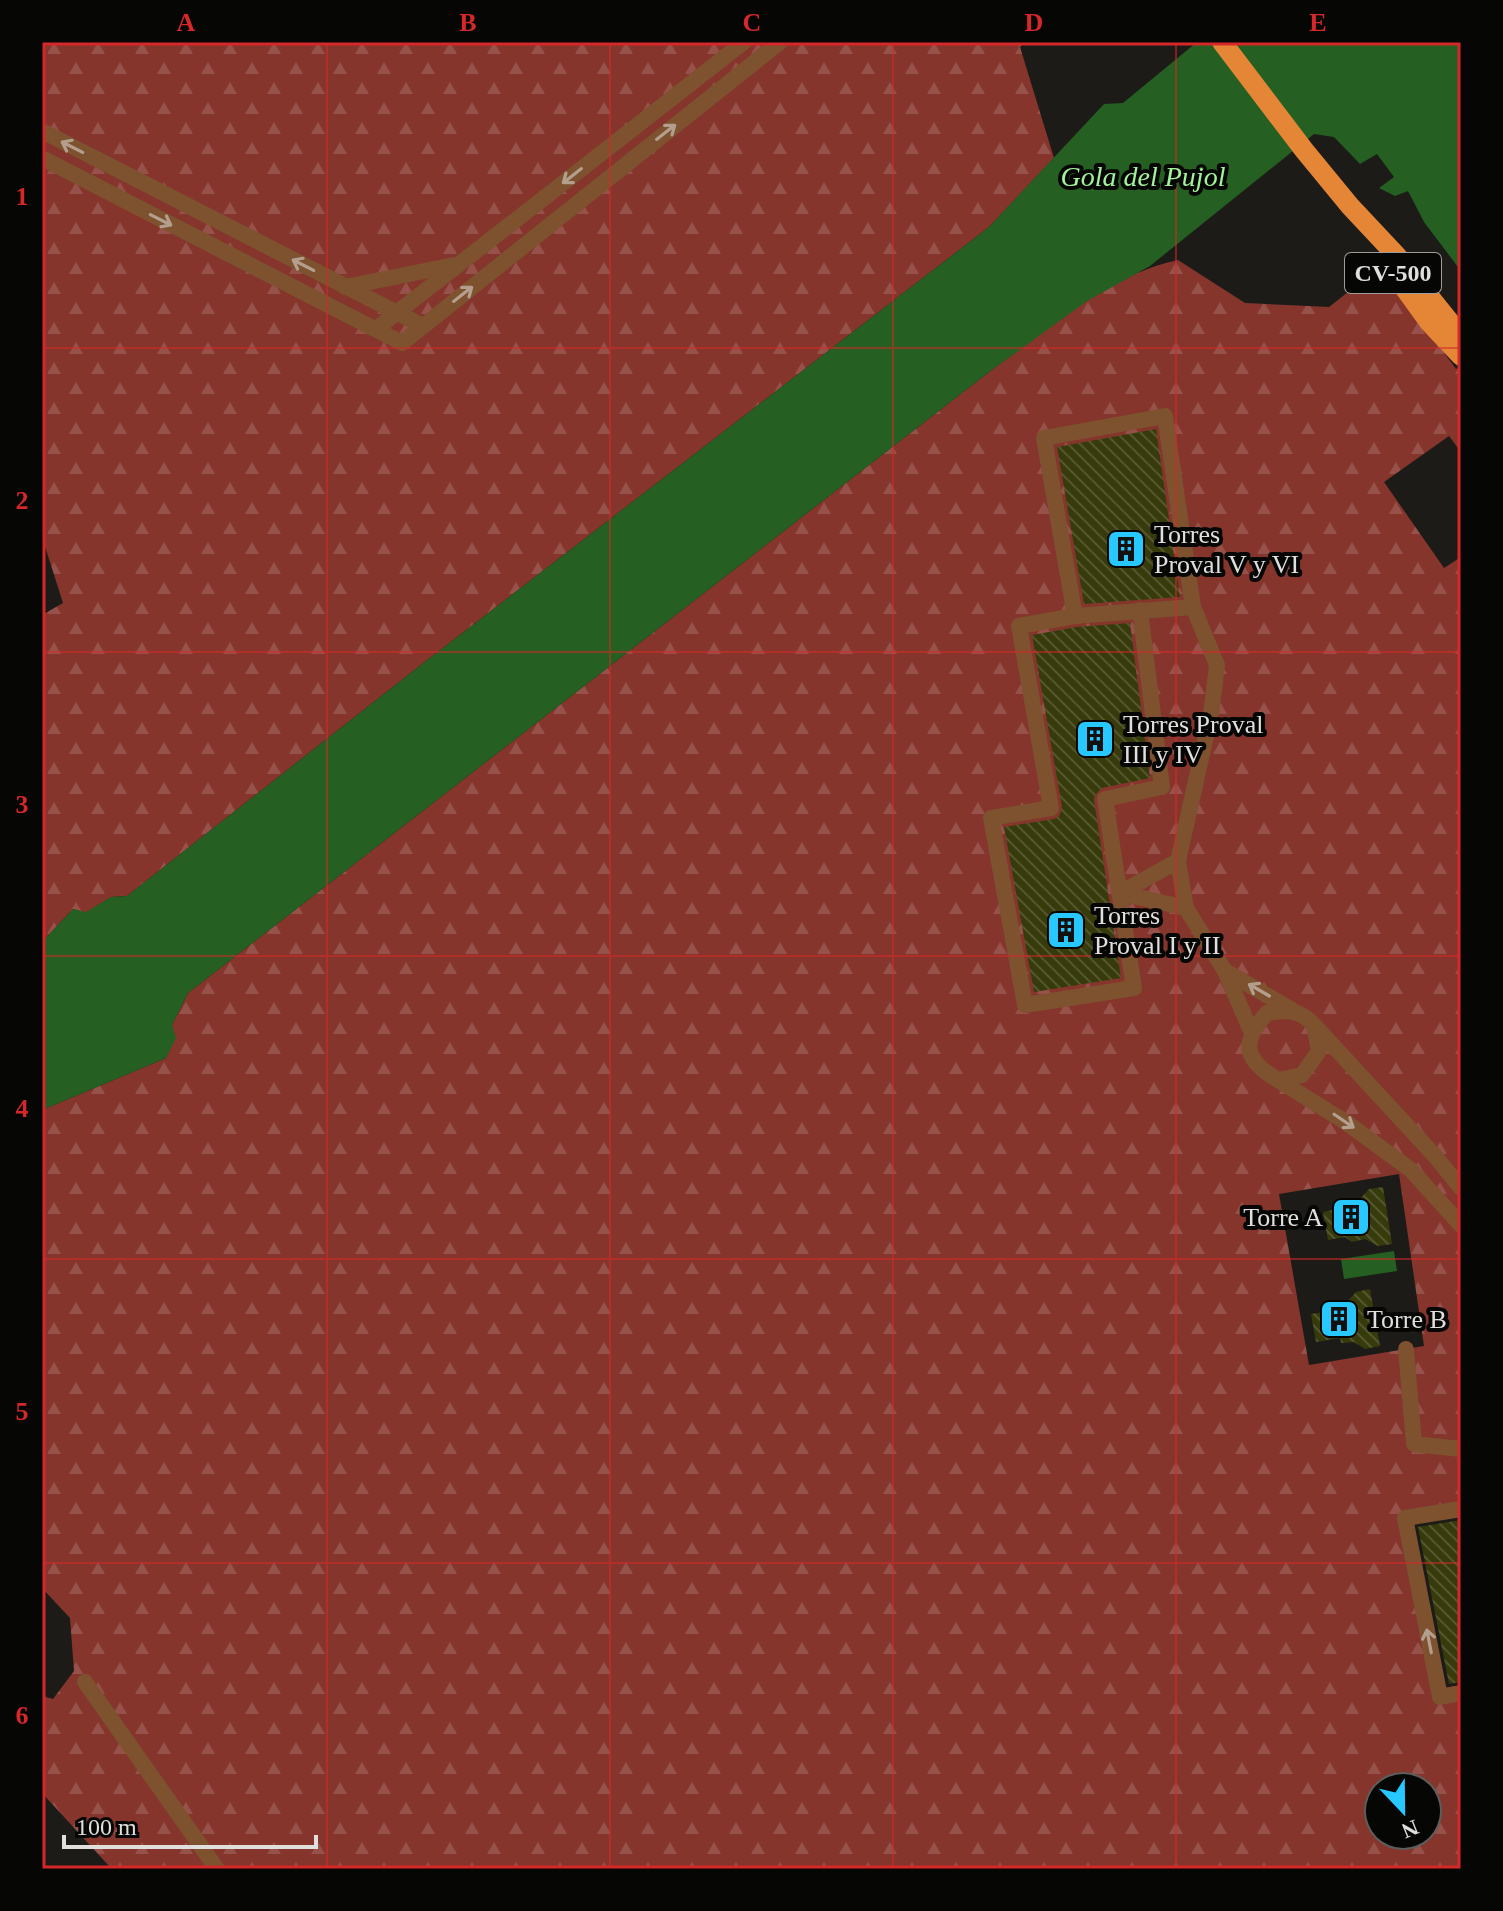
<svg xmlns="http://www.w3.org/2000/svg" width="1503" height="1911" font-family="'Times New Roman',serif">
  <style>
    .forest { fill: url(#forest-firs); fill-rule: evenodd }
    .water { fill: #255f21 }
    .building { fill: url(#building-back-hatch) }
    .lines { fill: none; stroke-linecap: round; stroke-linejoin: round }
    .street { stroke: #7e512f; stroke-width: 16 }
    .primary { stroke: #e48636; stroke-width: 20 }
    .oneway { stroke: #b49f8f }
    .grid { fill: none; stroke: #d62828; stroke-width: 2; stroke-opacity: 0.55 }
    .labels { text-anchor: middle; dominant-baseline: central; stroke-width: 8; stroke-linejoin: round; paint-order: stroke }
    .shield { fill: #060605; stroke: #9f9e9c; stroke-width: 2 }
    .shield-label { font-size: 24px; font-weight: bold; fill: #e0dfdd }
    .poi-label { font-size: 26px; fill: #e0dfdd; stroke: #060605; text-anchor: start }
    .water-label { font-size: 28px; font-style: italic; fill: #a2f39b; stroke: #060605 }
    .neatline { fill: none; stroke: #d62828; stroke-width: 3 }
    .grid-label { font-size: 26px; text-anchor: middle; font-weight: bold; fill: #d62828 }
  </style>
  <defs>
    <pattern id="forest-firs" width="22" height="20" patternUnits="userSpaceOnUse" patternTransform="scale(2)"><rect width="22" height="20" fill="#85352c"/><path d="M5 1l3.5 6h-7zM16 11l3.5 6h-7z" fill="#96524a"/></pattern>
    <pattern id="building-back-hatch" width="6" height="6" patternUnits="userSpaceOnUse" patternTransform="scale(2)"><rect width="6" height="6" fill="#373b0b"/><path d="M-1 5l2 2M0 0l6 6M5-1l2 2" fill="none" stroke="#54572e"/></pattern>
  </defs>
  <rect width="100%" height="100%" fill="#1c1b18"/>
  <g class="forest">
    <path d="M42,42H1025L1020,47L1054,158L989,227L417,668L127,896L111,897L86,913L73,909L42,942V615L63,603L42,537Z"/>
    <path d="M1178,260L1245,303L1329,307L1381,266L1456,369L1461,366V452L1449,436L1384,482L1444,568L1461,557V1515L1413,1523L1443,1688L1461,1685V1869H137L110,1867L42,1793V1696L53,1699L74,1671L70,1618L42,1588V1110L166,1058L172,1025L188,993L989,372C1047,330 1107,275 1178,260ZM1399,1174L1424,1346L1309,1365L1279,1194ZM1379,1787H1427V1835H1379Z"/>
  </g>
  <g class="water">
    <path d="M1197,42H1461V271L1424,222L1408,191L1395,196L1379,188L1394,177L1377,154L1360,164L1334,137L1314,134L1150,266L1087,301L989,372L188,993L172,1025L176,1038L166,1058L42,1110V942L73,909L86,912L111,897L127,896L417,668L989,227L1104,104L1123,103Z"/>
    <path d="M1394,1251L1397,1271L1344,1279L1341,1259Z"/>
  </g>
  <g class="building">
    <path d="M1156,429L1180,597L1084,604L1057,447Z"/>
    <path d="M1130,623L1150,778L1102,788L1095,795L1094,800L1121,978L1034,992L1004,827L1054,819L1059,816L1062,807L1032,635L1076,627Z"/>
    <path d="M1383,1187L1392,1244L1378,1246L1365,1239L1352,1242L1345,1237L1328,1240L1323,1212L1347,1207L1346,1202L1358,1201L1369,1189Z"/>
    <path d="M1370,1289L1380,1346L1365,1349L1354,1342L1341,1343L1340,1338L1316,1342L1311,1314L1336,1310L1335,1305L1346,1303L1356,1292Z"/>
    <path d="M1461,1520V1682L1449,1684L1418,1527Z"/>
  </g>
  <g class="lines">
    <g class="street">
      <path d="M42,131L423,326"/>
      <path d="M42,158L402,343L780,42"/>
      <path d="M345,287L454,265"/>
      <path d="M376,329L744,42"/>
      <path d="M1140,610L1162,787L1105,799L1134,988L1025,1005L991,818L1051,808L1019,626L1075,616L1044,438L1165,416L1193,607L1217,665L1211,714L1178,861L1186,908L1225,971L1251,1031"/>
      <path d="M1075,616L1193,607"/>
      <path d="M1120,893L1186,908"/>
      <path d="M1120,893L1178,861"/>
      <path d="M1225,971L1292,1010"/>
      <path d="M1314,1025L1319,1051L1302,1075L1278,1080C1244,1060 1240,1043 1267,1013C1288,1010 1299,1009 1314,1025L1435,1156L1461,1188"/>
      <path d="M1278,1080L1347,1123L1411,1170L1461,1225"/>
      <path d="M1406,1349L1414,1444L1461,1449"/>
      <path d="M1461,1509L1405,1518L1440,1697L1461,1693"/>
      <path d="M85,1682L217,1869"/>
    </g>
    <g class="primary">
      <path d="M1222,42L1304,150L1350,206L1396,255L1461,336"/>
      <path d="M1398,279L1429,322L1461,356"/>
    </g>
  </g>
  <defs><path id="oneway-shaft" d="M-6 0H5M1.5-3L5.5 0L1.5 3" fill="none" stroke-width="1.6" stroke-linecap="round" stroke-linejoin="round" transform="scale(2)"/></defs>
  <g class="oneway">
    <use href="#oneway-shaft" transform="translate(666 132) rotate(-38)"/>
    <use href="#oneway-shaft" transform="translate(72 147) rotate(-153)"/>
    <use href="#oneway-shaft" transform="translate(572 176) rotate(142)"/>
    <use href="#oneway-shaft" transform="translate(161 220) rotate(27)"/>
    <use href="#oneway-shaft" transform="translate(303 265) rotate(-153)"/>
    <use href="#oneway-shaft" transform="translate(463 294) rotate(-38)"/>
    <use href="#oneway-shaft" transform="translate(1259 990) rotate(-150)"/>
    <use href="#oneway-shaft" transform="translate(1344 1121) rotate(34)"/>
    <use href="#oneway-shaft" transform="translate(1429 1641) rotate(-101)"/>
  </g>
  <path class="grid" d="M327,42V1869M610,42V1869M893,42V1869M1176,42V1869M42,348H1461M42,652H1461M42,956H1461M42,1259H1461M42,1563H1461"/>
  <defs>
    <symbol id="building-square" viewBox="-11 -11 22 22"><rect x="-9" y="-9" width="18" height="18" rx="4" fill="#27c8ff" stroke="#060605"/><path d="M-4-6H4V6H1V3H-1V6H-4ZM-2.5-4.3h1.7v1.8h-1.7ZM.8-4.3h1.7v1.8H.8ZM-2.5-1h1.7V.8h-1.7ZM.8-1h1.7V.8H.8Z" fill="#111"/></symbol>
  </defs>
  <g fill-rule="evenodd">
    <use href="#building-square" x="1104" y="527" width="44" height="44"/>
    <use href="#building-square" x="1073" y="717" width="44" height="44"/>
    <use href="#building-square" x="1044" y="908" width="44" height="44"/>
    <use href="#building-square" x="1329" y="1195" width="44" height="44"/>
    <use href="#building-square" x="1317" y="1297" width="44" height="44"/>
  </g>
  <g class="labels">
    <rect class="shield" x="1345" y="253" width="96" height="40" rx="6"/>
    <g class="shield-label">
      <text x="1393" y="273">CV-500</text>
    </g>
    <g class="poi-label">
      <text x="1154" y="534">Torres<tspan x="1154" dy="30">Proval V y VI</tspan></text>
      <text x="1123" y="724">Torres Proval<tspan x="1123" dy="30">III y IV</tspan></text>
      <text x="1094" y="915">Torres<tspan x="1094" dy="30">Proval I y II</tspan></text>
      <text x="1323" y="1217" text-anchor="end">Torre A</text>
      <text x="1367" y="1319">Torre B</text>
    </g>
    <g class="water-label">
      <text x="1143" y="176">Gola del Pujol</text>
    </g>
  </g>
  <rect width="1503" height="1911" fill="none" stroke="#060605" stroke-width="88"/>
  <g transform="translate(1403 1811) rotate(158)"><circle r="38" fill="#060605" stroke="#5d5d5b" stroke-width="2"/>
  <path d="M0-6L14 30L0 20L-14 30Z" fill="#27c8ff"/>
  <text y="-12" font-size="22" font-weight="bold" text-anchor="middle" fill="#e0dfdd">N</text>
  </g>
  <path d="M64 1835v12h252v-12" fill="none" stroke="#e0dfdd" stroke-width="4"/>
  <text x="76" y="1835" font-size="24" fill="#e0dfdd" stroke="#060605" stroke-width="6" paint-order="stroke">100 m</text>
  <rect x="44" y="44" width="1415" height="1823" class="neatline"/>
  <g class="grid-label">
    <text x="186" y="31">A</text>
    <text x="468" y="31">B</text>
    <text x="752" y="31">C</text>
    <text x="1034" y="31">D</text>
    <text x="1318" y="31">E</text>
    <text x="22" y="205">1</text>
    <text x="22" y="509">2</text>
    <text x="22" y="813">3</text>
    <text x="22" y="1117">4</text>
    <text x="22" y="1420">5</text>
    <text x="22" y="1724">6</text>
  </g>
</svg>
